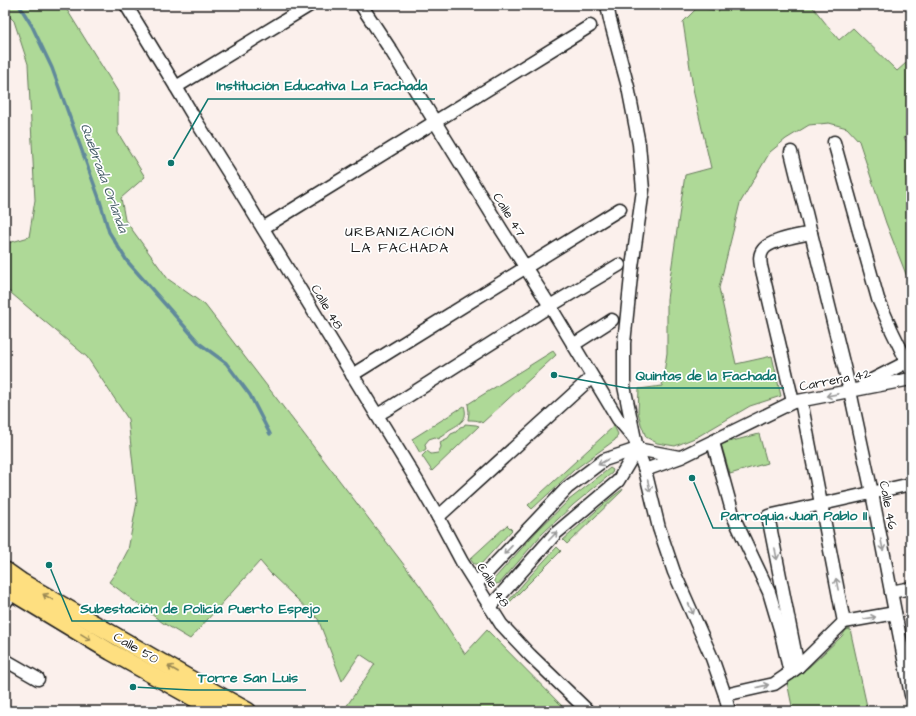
<svg xmlns="http://www.w3.org/2000/svg" width="916" height="716" font-family="'Architects Daughter',sans-serif">
  <style>
    .green { fill: #aed997; stroke: #657a5a }
    .lines { fill: none; stroke-linecap: round; stroke-linejoin: round }
    .stream { stroke: #60899b; stroke-width: 3.5 }
    .minor-casing { stroke: #1c1c1c; stroke-width: 15 }
    .major-casing { stroke: #1c1c1c; stroke-width: 19 }
    .minor { stroke: #fff; stroke-width: 12 }
    .major { stroke: #fedf80; stroke-width: 16 }
    .oneway { stroke: #999 }
    .oneway2 { stroke: #988753 }
    .labels { text-anchor: middle; dominant-baseline: central; stroke-width: 3.5; stroke-linejoin: round; paint-order: stroke }
    .street-label { font-size: 13px; fill: #1c1c1c; stroke: #fff }
    .water-label { font-size: 14px; font-style: italic; fill: #445c66; stroke: #fff }
    .neighbourhood-label { font-size: 14px; letter-spacing: 1px; fill: #1c1c1c; stroke: #fff }
    .leader { fill: none; stroke: #0f766e; stroke-width: 1.5 }
    .callout-dot { fill: #0f766e; stroke: #fff; stroke-width: 1.5 }
    .callout-label { font-size: 14px; text-anchor: middle; font-weight: bold; fill: #0f766e; stroke: #fff; stroke-width: 3.5; stroke-linejoin: round; paint-order: stroke }
  </style>
  <rect width="100%" height="100%" fill="#fbf0ec"/>
  <filter id="ink" filterUnits="userSpaceOnUse"><feTurbulence type="fractalNoise" baseFrequency=".025" numOctaves="2"/><feDisplacementMap in="SourceGraphic" scale="8" xChannelSelector="R" yChannelSelector="G"/><feConvolveMatrix kernelMatrix="1 2 1 2 8 2 1 2 1" color-interpolation-filters="sRGB"/></filter>
  <g filter="url(#ink)">
    <g class="green">
      <path d="M5,5H64L118,92V133L145,177L121,198L125,220L168,279L205,305L421,587L465,654L487,630L567,711H352L346,707L375,664L360,654L342,681L318,619L271,574L260,561L190,639L163,623L109,582L118,569L128,550L137,502L128,419L87,357L5,288V244L29,237L35,200L28,64L14,21L5,12Z"/>
      <path d="M717,5H811L839,40L853,28L897,71L906,63L911,71V132L904,138L911,148V287L886,223L859,141L847,128L829,123L809,125L786,139L770,152L740,203L719,288L736,364L772,356L781,396L750,406L697,437L675,446L657,443L646,437L641,424L638,412L639,389L662,386L667,353V299L685,175L711,168L694,94L683,22L698,7L719,11Z"/>
      <path d="M553,351L556,355L482,423C479,420 473,420 468,420L469,412L468,404Z"/>
      <path d="M464,406C469,420 459,424 449,430C444,433 448,435 440,437L439,439L435,437L429,439L425,444L426,449L420,453L412,439Z"/>
      <path d="M465,424L476,425L479,426L432,471L422,456L427,451L431,454L438,453L441,447L440,442L448,438L451,434L456,432L460,427L464,426Z"/>
      <path d="M614,426L618,434L615,440L574,470L532,509L528,505Z"/>
      <path d="M759,434L767,463L730,474L721,444Z"/>
      <path d="M610,468L613,470L612,473L573,505L542,534L500,583L496,584L494,583V579L538,530L569,500Z"/>
      <path d="M623,489L622,491L567,544L563,540L612,497Z"/>
      <path d="M507,525L512,530L481,564H474L470,559Z"/>
      <path d="M557,547L561,551L503,609V607L531,575Z"/>
      <path d="M850,629L868,711H793L787,682L809,667L842,636L846,630Z"/>
    </g>
    <g class="lines">
      <path class="stream" d="M19,5L32,26L52,68L99,198L109,232L127,261L200,344L226,363L250,395L270,434"/>
      <defs>
        <g id="minor">
          <path d="M126,5L176,87L198,124L240,191L419,484L438,517L462,562L501,624L530,655L588,711"/>
          <path d="M361,5L392,52L501,229L550,306L618,419L634,438"/>
          <path d="M607,5L610,20L628,87L639,144L643,190L632,267L624,343V386L637,449L645,470L659,528L674,572L712,658L725,695L729,711"/>
          <path d="M176,87L310,5"/>
          <path d="M834,142L878,299L892,331L911,370"/>
          <path d="M791,152L850,391L872,493L911,695"/>
          <path d="M263,228L590,26"/>
          <path d="M573,345L612,320"/>
          <path d="M352,375L620,209"/>
          <path d="M864,384L907,362"/>
          <path d="M801,401L844,622"/>
          <path d="M793,402L761,266C760,260 759,255 763,250C769,240 799,236 811,233"/>
          <path d="M377,415L391,407L550,306L619,265"/>
          <path d="M713,442L734,518L769,592L780,629L790,673"/>
          <path d="M645,470L681,457L793,402L911,379"/>
          <path d="M438,517L592,377"/>
          <path d="M476,584L567,488L604,460L637,449L679,457"/>
          <path d="M891,592L911,588"/>
          <path d="M5,603L13,592"/>
          <path d="M490,607L555,534L618,481L637,449"/>
          <path d="M5,660L38,679"/>
          <path d="M798,667L768,516L911,484"/>
          <path d="M725,695L774,684L790,673L798,667L844,622L895,613"/>
        </g>
        <g id="major">
          <path d="M5,570L22,582L187,677L248,711"/>
          <path d="M5,588L111,652L217,711"/>
        </g>
      </defs>
      <use href="#minor" class="minor-casing"/>
      <use href="#major" class="major-casing"/>
      <use href="#minor" class="minor"/>
      <use href="#major" class="major"/>
    </g>
    <defs><path id="oneway-shaft" d="M-6 0H5M1.5-3L5.5 0L1.5 3" fill="none" stroke-width="1.6" stroke-linecap="round" stroke-linejoin="round"/></defs>
    <g class="oneway">
      <use href="#oneway-shaft" transform="translate(832 395) rotate(169)"/>
      <use href="#oneway-shaft" transform="translate(603 462) rotate(150)"/>
      <use href="#oneway-shaft" transform="translate(649 486) rotate(77)"/>
      <use href="#oneway-shaft" transform="translate(553 536) rotate(-46)"/>
      <use href="#oneway-shaft" transform="translate(882 545) rotate(79)"/>
      <use href="#oneway-shaft" transform="translate(508 550) rotate(133)"/>
      <use href="#oneway-shaft" transform="translate(776 554) rotate(79)"/>
      <use href="#oneway-shaft" transform="translate(837 584) rotate(-101)"/>
      <use href="#oneway-shaft" transform="translate(691 609) rotate(66)"/>
      <use href="#oneway-shaft" transform="translate(870 618) rotate(-11)"/>
      <use href="#oneway-shaft" transform="translate(763 686) rotate(-13)"/>
    </g>
    <g class="oneway2">
      <use href="#oneway-shaft" transform="translate(48 597) rotate(-150)"/>
      <use href="#oneway-shaft" transform="translate(86 637) rotate(31)"/>
      <use href="#oneway-shaft" transform="translate(173 669) rotate(-150)"/>
    </g>
  </g>
  <g class="labels">
    <g class="street-label">
      <text transform="translate(509 215) rotate(58)">Calle 47</text>
      <text transform="translate(327 307) rotate(59)">Calle 48</text>
      <text transform="translate(835 380) rotate(-11)">Carrera 42</text>
      <text transform="translate(888 505) rotate(79)">Calle 46</text>
      <text transform="translate(493 585) rotate(58)">Calle 48</text>
      <text transform="translate(136 648) rotate(30)">Calle 50</text>
    </g>
    <g class="water-label">
      <text transform="translate(104 178) rotate(70)">Quebrada Orlanda</text>
    </g>
    <g class="neighbourhood-label">
      <text x="400" y="232">URBANIZACIÓN<tspan x="400" dy="16">LA FACHADA</tspan></text>
    </g>
  </g>
  <path class="leader" d="M171 163L208 99H435M554 375L627 388H784M692 478L713 528H875M49 565L72 621H328M133 687L191 690H306"/>
  <g class="callout-dot">
    <circle cx="171" cy="163" r="4"/>
    <circle cx="554" cy="375" r="4"/>
    <circle cx="692" cy="478" r="4"/>
    <circle cx="49" cy="565" r="4"/>
    <circle cx="133" cy="687" r="4"/>
  </g>
  <g class="callout-label">
    <text x="322" y="90">Institución Educativa La Fachada</text>
    <text x="706" y="380">Quintas de la Fachada</text>
    <text x="794" y="520">Parroquia Juan Pablo II</text>
    <text x="200" y="613">Subestación de Policía Puerto Espejo</text>
    <text x="248" y="682">Torre San Luis</text>
  </g>
  <rect width="916" height="716" fill="none" stroke="#fff" stroke-width="20"/>
  <rect x="10" y="10" width="896" height="696" fill="none" stroke="#1c1c1c" stroke-width="1.5" filter="url(#ink)"/>
</svg>
